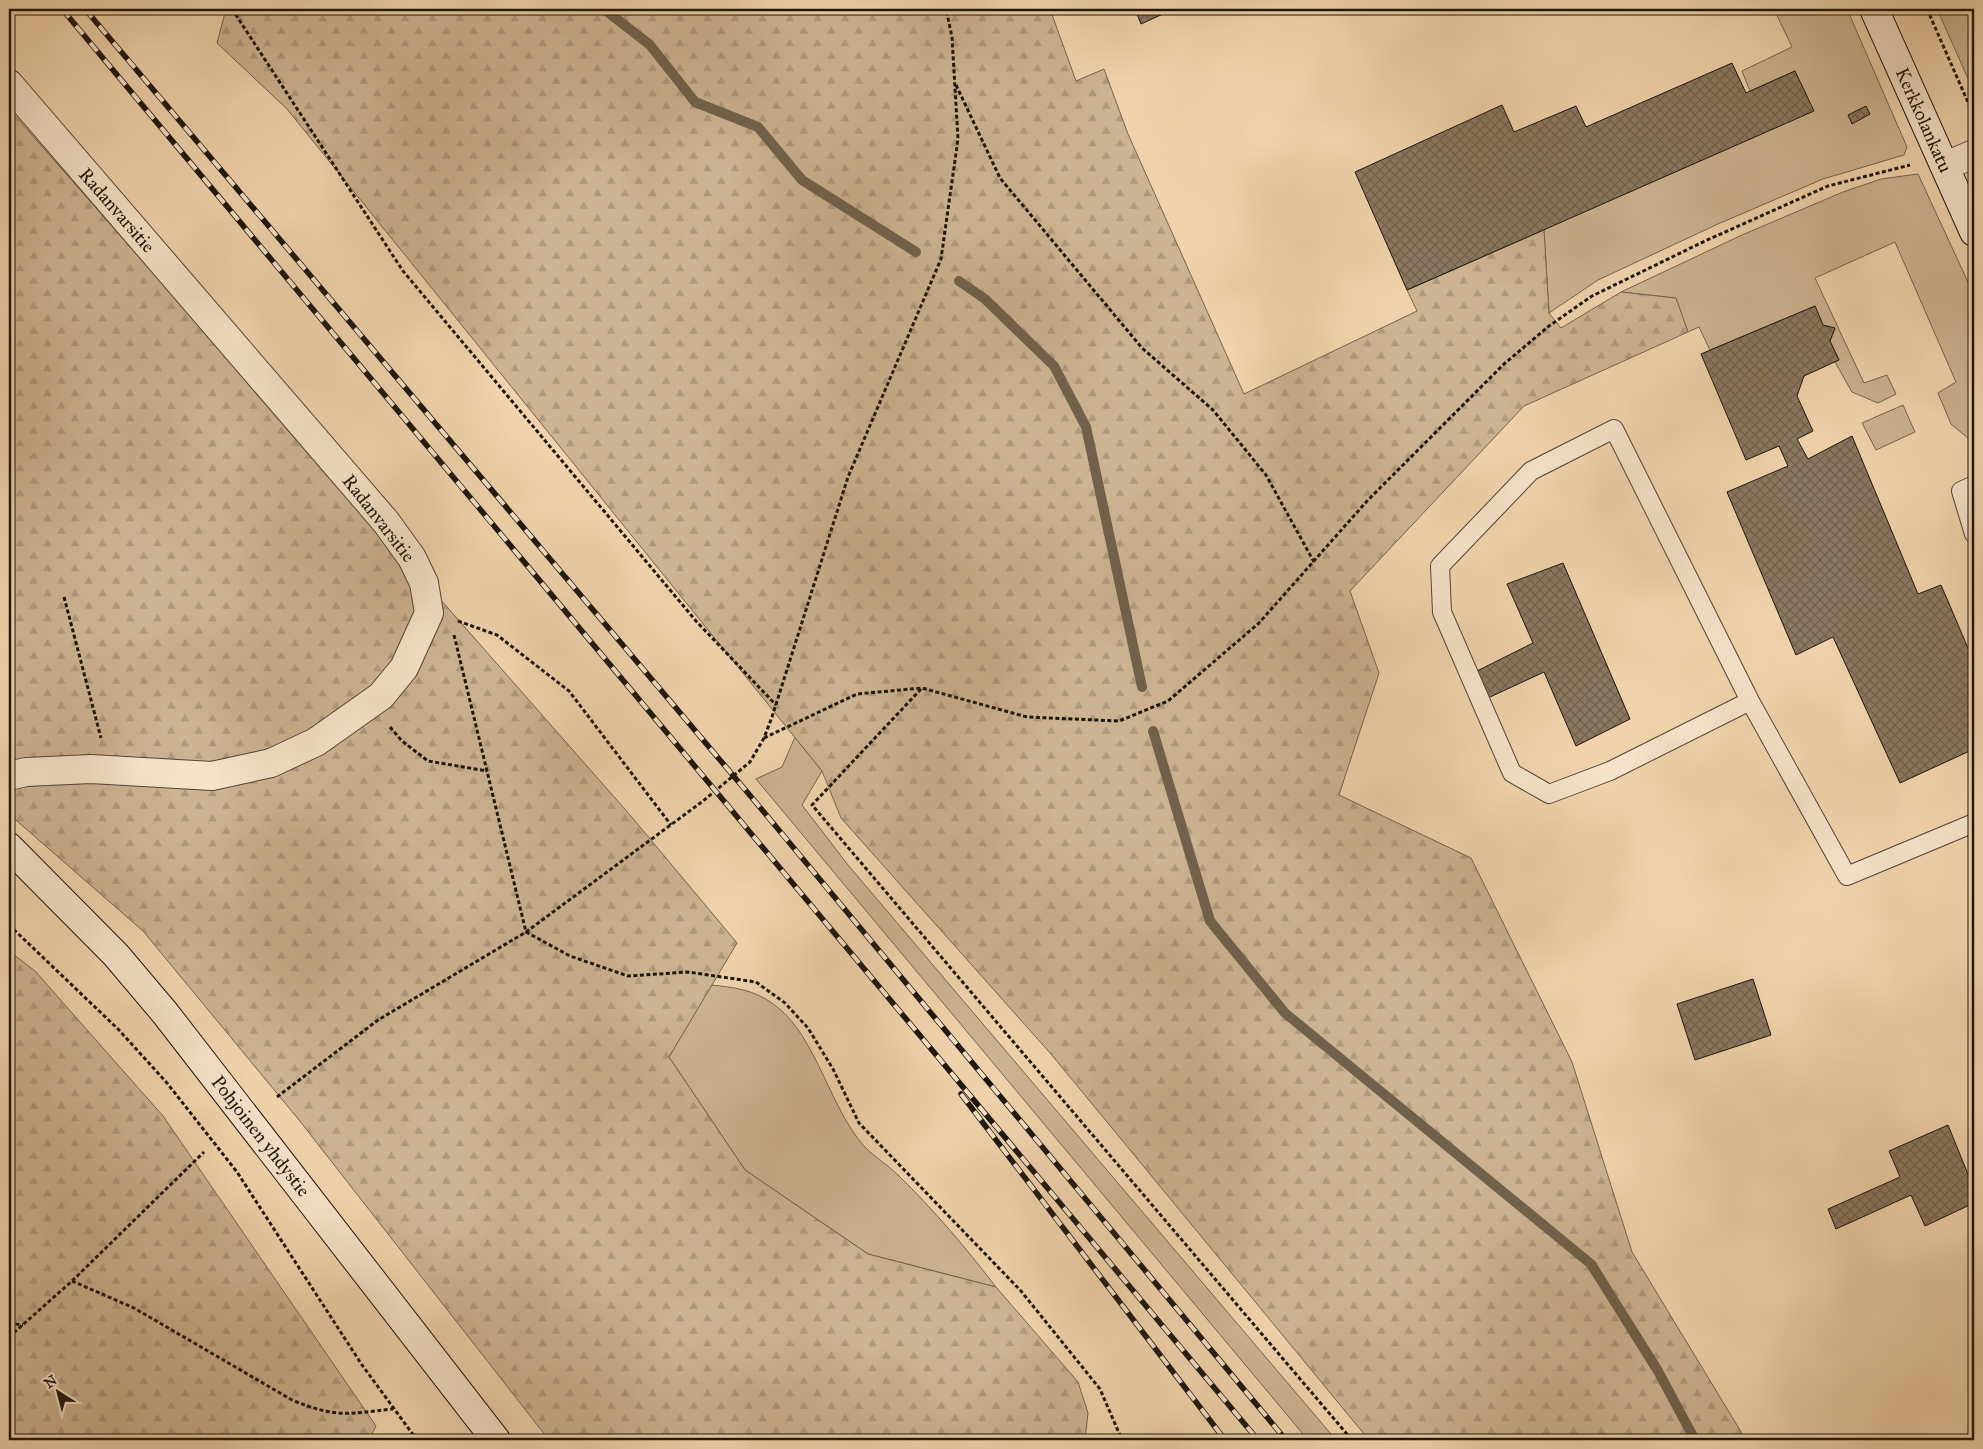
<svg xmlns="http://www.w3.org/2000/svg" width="1983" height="1449" font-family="'IM FELL Great Primer',serif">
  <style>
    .green { fill: #ccb391; stroke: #74644f }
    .forest { fill: url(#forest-firs); stroke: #74644f }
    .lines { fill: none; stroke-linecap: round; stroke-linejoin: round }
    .stream { stroke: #70614c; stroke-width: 10 }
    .building { fill: url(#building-cross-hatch); stroke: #1d160d }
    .lane-casing { stroke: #524535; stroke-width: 20 }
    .street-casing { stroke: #524535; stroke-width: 30 }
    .secondary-casing { stroke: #1d160d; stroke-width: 30 }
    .path { stroke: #1d160d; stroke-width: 3; stroke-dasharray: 4 2.5; stroke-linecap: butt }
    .lane { stroke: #f5e2c9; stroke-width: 18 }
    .street { stroke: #f5e2c9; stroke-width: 28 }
    .secondary { stroke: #f5e2c9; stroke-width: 28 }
    .rail-casing { stroke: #1d160d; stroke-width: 5.5 }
    .rail { stroke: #f5e2c9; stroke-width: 4; stroke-dasharray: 11; stroke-linecap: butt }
    .labels { text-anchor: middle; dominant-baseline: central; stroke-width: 4; stroke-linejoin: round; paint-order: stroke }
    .street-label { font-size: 19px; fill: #1d160d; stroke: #f5e2c9 }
  </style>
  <defs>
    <pattern id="forest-firs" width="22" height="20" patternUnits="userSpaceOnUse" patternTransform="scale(1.25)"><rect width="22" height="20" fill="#ccb391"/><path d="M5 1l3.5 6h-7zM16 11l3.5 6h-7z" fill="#af997c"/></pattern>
    <pattern id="building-cross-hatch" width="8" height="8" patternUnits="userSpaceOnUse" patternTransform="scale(1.25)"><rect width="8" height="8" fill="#8b7860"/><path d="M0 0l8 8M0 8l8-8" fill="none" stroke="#71614e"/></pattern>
  </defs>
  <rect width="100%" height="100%" fill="#f0d3ac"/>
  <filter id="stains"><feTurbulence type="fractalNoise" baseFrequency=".004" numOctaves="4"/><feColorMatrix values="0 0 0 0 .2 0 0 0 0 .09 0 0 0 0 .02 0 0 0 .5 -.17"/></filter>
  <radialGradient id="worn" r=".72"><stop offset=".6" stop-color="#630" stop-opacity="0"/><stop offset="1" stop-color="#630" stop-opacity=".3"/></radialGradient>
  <g class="green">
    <path d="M1774,9H1847L1907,147L1904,155L1823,179L1718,224L1598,280L1549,313L1544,230L1795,71L1750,91L1742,71L1792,47Z"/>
    <path d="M1937,9H1974V92Z"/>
    <path d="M1918,174L1974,295V436L1968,438L1951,424L1938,393L1956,382L1895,242L1815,278L1864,383L1887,375L1896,394L1878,403L1852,392L1835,362L1839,360L1830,341L1835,329L1823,325L1815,306L1710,350L1699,327L1688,332L1675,298L1621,292L1742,235L1843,192L1881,179Z"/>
    <path d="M1903,405L1915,432L1876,450L1862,423Z"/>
    <path d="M795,737L822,771L802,805L848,865L1336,1440H1308L756,779L782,767Z"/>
    <path d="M711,985C742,988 763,992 786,1015C817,1047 831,1104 859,1140C869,1154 886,1163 898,1175C934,1210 966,1248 996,1287L868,1254L745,1170L669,1057Z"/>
  </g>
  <g class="forest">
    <path d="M226,9H1050L1076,81L1104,69L1128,134L1244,394L1417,311L1407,290L1544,230L1549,313L1561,328L1621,292L1676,298L1688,332L1524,406L1350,591L1379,673L1339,795L1471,858L1572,1062L1632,1252L1746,1440H1369L1051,1054L841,818L822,771L287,109L217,43Z"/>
    <path d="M9,109L630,815L737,943L669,1057L745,1170L868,1254L996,1287L1078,1382L1088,1413L1085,1440H549L299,1120L143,931L9,814Z"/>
    <path d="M9,951L35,971L163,1116L376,1426L369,1440H9Z"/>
  </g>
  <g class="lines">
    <g class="stream">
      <path d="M604,9L650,45L695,102L758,127L802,180L916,252"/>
      <path d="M959,281L985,299L1054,366L1086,427L1142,687"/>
      <path d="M1153,731L1210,921L1285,1013L1591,1264L1658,1371L1695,1440"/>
    </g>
  </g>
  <g class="building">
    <path d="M1135,9H1174L1141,24Z"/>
    <path d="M1732,63L1746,93L1795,71L1814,111L1407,290L1355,172L1502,105L1514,132L1576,106L1586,127Z"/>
    <path d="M1866,106L1870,114L1852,124L1848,115Z"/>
    <path d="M1815,306L1823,325L1835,328L1830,341L1839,360L1804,376L1797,396L1813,431L1797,439L1808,459L1852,436L1918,594L1941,585L1974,662V749L1900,783L1833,637L1796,655L1727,492L1788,466L1779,446L1746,460L1701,354Z"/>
    <path d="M1563,563L1630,719L1576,746L1544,672L1488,698L1477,671L1533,643L1507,584Z"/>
    <path d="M1753,979L1771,1035L1695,1060L1677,1004Z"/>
    <path d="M1948,1125L1974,1189V1203L1925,1226L1911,1195L1836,1229L1828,1209L1900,1177L1889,1151Z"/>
  </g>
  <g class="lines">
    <defs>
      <g id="lane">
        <path d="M1974,485L1961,491L1974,534"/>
        <path d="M1750,701L1610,771L1549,794L1512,773L1442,612L1440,566L1531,471L1614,429L1750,701L1847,876L1974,823"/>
      </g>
      <g id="street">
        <path d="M9,84L386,522L412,558L424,583L429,613L404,668L381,696L316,742L271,763L212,776L91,769L26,772L9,776"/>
        <path d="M1945,166L1974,154"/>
      </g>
      <g id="secondary">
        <path d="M1874,9L1974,232"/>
        <path d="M9,847L116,955L165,1013L496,1440"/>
      </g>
    </defs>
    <use href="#lane" class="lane-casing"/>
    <use href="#street" class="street-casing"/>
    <use href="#secondary" class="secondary-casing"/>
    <g class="path">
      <path d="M232,9L403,271L696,621L776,705"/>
      <path d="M1927,9L1974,116"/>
      <path d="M956,85L1000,178L1142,348L1213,410L1266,475L1314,562"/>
      <path d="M64,597L101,738"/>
      <path d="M458,621L497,635L569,691L671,825"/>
      <path d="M454,635L526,932L570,956L628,976L688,972L756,982L785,1003L808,1028L833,1069L859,1123L1021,1291L1100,1389L1122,1440"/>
      <path d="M921,689L812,805L1352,1440"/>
      <path d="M390,727L402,741L428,761L487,771"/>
      <path d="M764,738L857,694L922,688L1027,717L1119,721L1168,701L1259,623L1367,501L1504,364L1549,326L1592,296L1705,241L1828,186L1910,165"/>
      <path d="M9,925L118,1029L167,1083L237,1172L362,1365L417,1440"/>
      <path d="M277,1097L378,1020L526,932L703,801L750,762L764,738L772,717L848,477L941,259L958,139L952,37L946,9"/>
      <path d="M72,1281L134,1308L292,1400C335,1418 348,1414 393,1409"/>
      <path d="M9,1323L23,1325"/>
      <path d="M9,1337L72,1281L204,1152"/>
    </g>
    <use href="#lane" class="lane"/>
    <use href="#street" class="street"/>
    <use href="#secondary" class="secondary"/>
    <defs>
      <g id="rail">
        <path d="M62,9L1258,1440"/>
        <path d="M85,9L753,799L1286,1440"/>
        <path d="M961,1094L1225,1440"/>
      </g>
    </defs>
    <use href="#rail" class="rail-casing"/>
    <use href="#rail" class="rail"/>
  </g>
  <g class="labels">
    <g class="street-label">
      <text transform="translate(1924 120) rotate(66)">Kerkkolankatu</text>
      <text transform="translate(117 210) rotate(49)">Radanvarsitie</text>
      <text transform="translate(379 518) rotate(52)">Radanvarsitie</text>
      <text transform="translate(261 1136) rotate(52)">Pohjoinen yhdystie</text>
    </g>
  </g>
  <rect width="1983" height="1449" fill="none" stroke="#f0d3ac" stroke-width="30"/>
  <rect x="10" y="10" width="1963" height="1429" fill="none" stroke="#1d160d" stroke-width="2.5"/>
  <rect x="15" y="15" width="1953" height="1419" fill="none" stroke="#1d160d"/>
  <g transform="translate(58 1392) rotate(324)" stroke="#f5e2c9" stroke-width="4" paint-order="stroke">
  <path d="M0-4L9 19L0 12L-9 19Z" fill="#1d160d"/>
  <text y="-8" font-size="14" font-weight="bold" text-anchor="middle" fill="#1d160d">N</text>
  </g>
  <rect width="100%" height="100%" filter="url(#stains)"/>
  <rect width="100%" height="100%" fill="url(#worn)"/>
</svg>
